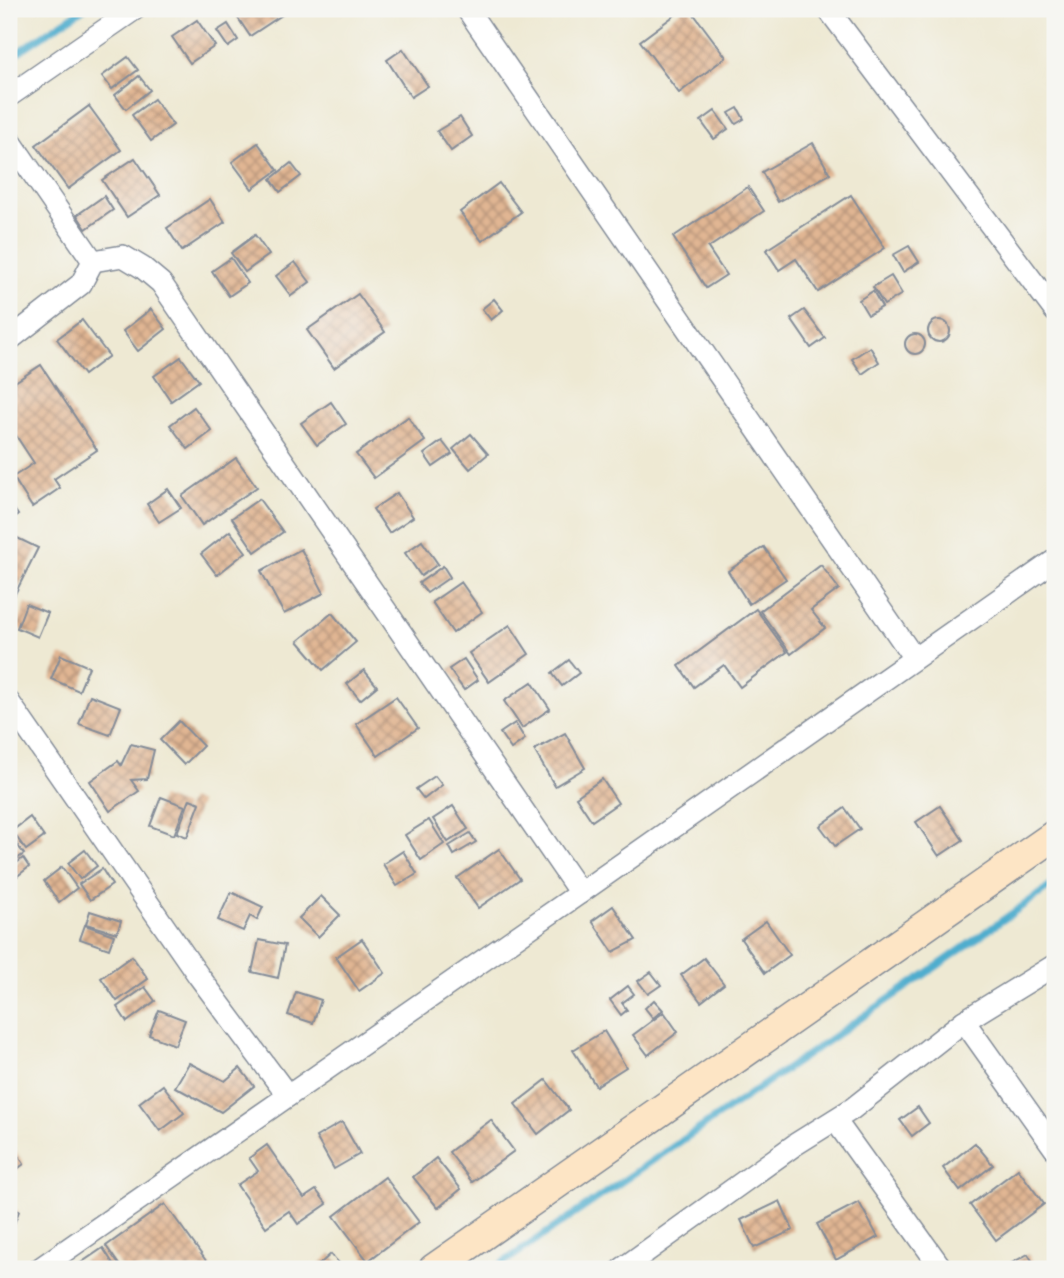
<svg xmlns="http://www.w3.org/2000/svg" width="1064" height="1278" font-family="'Shantell Sans',sans-serif">
  <style>
    .lines { fill: none; stroke-linecap: round; stroke-linejoin: round }
    .stream { stroke: #50adce; stroke-width: 7 }
    .building { fill: url(#building-cross-hatch) }
    .street-casing { stroke: #848c98; stroke-width: 24 }
    .secondary-casing { stroke: #848c98; stroke-width: 33 }
    .street { stroke: #fff; stroke-width: 21 }
    .secondary { stroke: #fde5c5; stroke-width: 30 }
  </style>
  <defs>
    <pattern id="building-cross-hatch" width="8" height="8" patternUnits="userSpaceOnUse" patternTransform="scale(1.75)"><rect width="8" height="8" fill="#e1b693"/><path d="M0 0l8 8M0 8l8-8" fill="none" stroke="#b6947b"/></pattern>
  </defs>
  <rect width="100%" height="100%" fill="#f6f6f2"/>
  <filter id="ink" filterUnits="userSpaceOnUse"><feTurbulence type="fractalNoise" baseFrequency=".0143" numOctaves="2"/><feDisplacementMap in="SourceGraphic" scale="14" xChannelSelector="R" yChannelSelector="G"/><feConvolveMatrix kernelMatrix="1 2 1 2 8 2 1 2 1" color-interpolation-filters="sRGB"/></filter>
  <filter id="wash" filterUnits="userSpaceOnUse"><feTurbulence type="fractalNoise" baseFrequency=".00686" numOctaves="4" result="noise"/><feDisplacementMap in="SourceGraphic" scale="28" xChannelSelector="R" yChannelSelector="G"/><feGaussianBlur stdDeviation="1.57" result="paint"/><feColorMatrix in="noise" values="0 0 0 0 0 0 0 0 0 0 0 0 0 0 0 0 0 1.4 0 .05"/><feComposite in="paint" operator="in"/></filter>
  <g filter="url(#wash)">
    <rect width="100%" height="100%" fill="#eee9d3"/>
    <g class="lines">
      <g class="stream">
        <path d="M9,58L83,9"/>
        <path d="M494,1269L946,960L1055,883"/>
      </g>
    </g>
    <g id="blocks">
      <g class="building">
        <path d="M232,9H291L250,36Z"/>
        <path d="M683,9H690L726,57L679,93L640,41Z"/>
        <path d="M197,20L215,46L190,63L172,37Z"/>
        <path d="M228,24L238,40L228,47L217,31Z"/>
        <path d="M403,49L428,86L411,97L387,60Z"/>
        <path d="M128,57L138,70L112,89L102,76Z"/>
        <path d="M139,76L150,90L126,109L115,95Z"/>
        <path d="M154,99L173,125L151,141L132,115Z"/>
        <path d="M89,106L121,150L68,189L36,145Z"/>
        <path d="M738,108L744,119L736,124L729,113Z"/>
        <path d="M715,111L728,129L714,139L701,121Z"/>
        <path d="M460,117L472,136L451,151L437,131Z"/>
        <path d="M258,143L278,170L252,189L232,162Z"/>
        <path d="M813,143L830,174L778,202L762,172Z"/>
        <path d="M135,158L160,195L127,217L102,180Z"/>
        <path d="M291,163L301,176L280,192L271,179Z"/>
        <path d="M499,183L521,212L482,241L460,212Z"/>
        <path d="M748,187L764,211L708,248L726,275L706,288L673,237Z"/>
        <path d="M851,195L885,248L818,292L796,259L779,270L766,250Z"/>
        <path d="M104,196L113,210L86,229L77,215Z"/>
        <path d="M210,199L225,222L182,251L167,228Z"/>
        <path d="M255,235L269,255L245,272L231,253Z"/>
        <path d="M909,246L919,262L903,272L893,255Z"/>
        <path d="M231,258L248,283L229,296L212,271Z"/>
        <path d="M295,262L310,282L291,296L276,276Z"/>
        <path d="M891,276L902,294L884,305L873,287Z"/>
        <path d="M873,291L882,307L868,315L859,300Z"/>
        <path d="M358,294L385,332L334,368L307,330Z"/>
        <path d="M494,299L503,310L491,320L482,309Z"/>
        <path d="M151,309L166,329L138,351L123,331Z"/>
        <path d="M804,310L825,338L811,348L791,319Z"/>
        <path d="M82,320L109,356L84,375L57,339Z"/>
        <circle cx="939" cy="331" r="11"/>
        <circle cx="915" cy="344" r="10"/>
        <path d="M870,347L879,362L862,374L852,359Z"/>
        <path d="M181,357L199,381L171,401L154,376Z"/>
        <path d="M41,365L97,450L54,479L60,488L32,507L13,477L34,463L9,425V386Z"/>
        <path d="M331,402L346,424L317,445L301,423Z"/>
        <path d="M194,407L212,431L188,449L170,425Z"/>
        <path d="M408,417L425,441L374,478L356,454Z"/>
        <path d="M471,434L488,454L470,469L453,449Z"/>
        <path d="M442,441L452,454L433,467L424,454Z"/>
        <path d="M236,458L257,487L202,525L182,496Z"/>
        <path d="M168,489L181,508L159,522L147,504Z"/>
        <path d="M397,493L413,517L389,533L373,509Z"/>
        <path d="M259,499L283,532L255,552L232,518Z"/>
        <path d="M9,502L18,515L11,519L9,516Z"/>
        <path d="M230,531L246,552L217,575L201,554Z"/>
        <path d="M9,534L38,548L13,598L9,596Z"/>
        <path d="M422,541L438,564L421,576L405,553Z"/>
        <path d="M764,547L786,579L749,604L728,571Z"/>
        <path d="M301,549L324,593L284,614L261,571Z"/>
        <path d="M821,565L839,589L811,610L825,628L791,654L760,611Z"/>
        <path d="M443,566L450,577L427,593L419,583Z"/>
        <path d="M461,582L482,612L453,633L432,602Z"/>
        <path d="M26,604L48,613L38,637L17,628Z"/>
        <path d="M756,609L787,652L740,687L724,665L694,687L679,666Z"/>
        <path d="M332,613L356,642L323,670L298,641Z"/>
        <path d="M510,625L529,654L489,682L469,653Z"/>
        <path d="M61,655L89,667L79,691L51,679Z"/>
        <path d="M464,659L478,680L464,690L449,669Z"/>
        <path d="M569,660L579,673L562,686L552,673Z"/>
        <path d="M364,670L377,686L360,700L347,684Z"/>
        <path d="M532,682L550,709L522,728L504,701Z"/>
        <path d="M90,695L121,707L110,735L79,724Z"/>
        <path d="M396,697L418,728L378,756L356,724Z"/>
        <path d="M179,721L203,746L184,765L160,740Z"/>
        <path d="M515,723L525,739L511,749L500,733Z"/>
        <path d="M565,733L585,768L555,786L534,750Z"/>
        <path d="M131,744L154,750L147,779L131,780L139,791L110,811L90,781L118,761L121,765Z"/>
        <path d="M435,776L442,785L424,799L416,789Z"/>
        <path d="M602,779L618,803L592,821L576,797Z"/>
        <path d="M161,797L185,806L174,835L150,826Z"/>
        <path d="M190,799L200,803L187,837L177,833Z"/>
        <path d="M453,806L468,829L448,842L433,819Z"/>
        <path d="M940,806L963,840L939,856L916,822Z"/>
        <path d="M845,808L860,829L835,846L820,826Z"/>
        <path d="M30,817L44,837L26,850L12,831Z"/>
        <path d="M429,820L444,844L421,860L405,835Z"/>
        <path d="M470,833L476,842L454,855L449,846Z"/>
        <path d="M12,838L24,854L11,863L9,840Z"/>
        <path d="M499,849L520,879L478,908L457,878Z"/>
        <path d="M85,850L97,866L80,879L68,863Z"/>
        <path d="M403,851L417,874L397,886L383,864Z"/>
        <path d="M23,858L29,867L11,881L9,869Z"/>
        <path d="M62,867L77,888L59,902L44,881Z"/>
        <path d="M102,869L112,885L90,900L79,884Z"/>
        <path d="M231,892L263,907L257,920L250,916L243,931L218,920Z"/>
        <path d="M321,896L340,915L318,937L299,918Z"/>
        <path d="M613,906L636,940L613,952L592,921Z"/>
        <path d="M90,911L121,921L117,933L86,924Z"/>
        <path d="M766,921L790,955L765,973L741,939Z"/>
        <path d="M85,925L114,935L109,949L80,939Z"/>
        <path d="M362,939L385,973L359,991L336,957Z"/>
        <path d="M259,940L285,945L278,978L252,972Z"/>
        <path d="M132,956L148,979L117,1001L101,978Z"/>
        <path d="M704,958L724,984L701,1002L681,975Z"/>
        <path d="M651,972L661,985L648,994L638,981Z"/>
        <path d="M628,986L634,994L622,1003L627,1010L621,1015L610,1000Z"/>
        <path d="M145,987L155,1001L127,1022L117,1007Z"/>
        <path d="M296,992L321,1000L313,1023L288,1015Z"/>
        <path d="M654,1000L663,1010L653,1018L645,1008Z"/>
        <path d="M159,1010L185,1020L175,1045L149,1035Z"/>
        <path d="M664,1012L678,1032L648,1055L633,1035Z"/>
        <path d="M604,1031L626,1067L596,1086L573,1050Z"/>
        <path d="M189,1063L225,1081L240,1068L254,1086L221,1112L175,1087Z"/>
        <path d="M546,1080L569,1110L538,1134L515,1104Z"/>
        <path d="M163,1085L184,1113L160,1131L139,1103Z"/>
        <path d="M918,1107L929,1123L912,1136L900,1120Z"/>
        <path d="M491,1120L514,1151L472,1182L449,1152Z"/>
        <path d="M342,1122L360,1154L334,1169L316,1137Z"/>
        <path d="M9,1141L24,1164L9,1175Z"/>
        <path d="M975,1143L993,1165L960,1191L943,1168Z"/>
        <path d="M267,1145L304,1198L316,1190L327,1204L298,1224L289,1211L266,1227L237,1185L258,1171L249,1158Z"/>
        <path d="M436,1158L461,1189L438,1208L413,1177Z"/>
        <path d="M1018,1169L1044,1204L996,1240L970,1205Z"/>
        <path d="M385,1177L419,1222L368,1261L334,1216Z"/>
        <path d="M780,1201L793,1230L754,1248L741,1220Z"/>
        <path d="M859,1202L878,1237L836,1260L817,1224Z"/>
        <path d="M165,1204L212,1269H122L106,1246Z"/>
        <path d="M9,1207L19,1211L9,1237Z"/>
        <path d="M103,1248L116,1268L114,1269H72Z"/>
        <path d="M331,1254L343,1268L316,1269L315,1268Z"/>
        <path d="M1028,1254L1037,1269H1001Z"/>
      </g>
    </g>
  </g>
  <g filter="url(#ink)">
    <use href="#blocks" fill-opacity="0" stroke="#848c98" stroke-width="2"/>
    <g class="lines">
      <defs>
        <g id="street">
          <path d="M467,9L914,658"/>
          <path d="M828,9L1055,311"/>
          <path d="M9,96L135,9"/>
          <path d="M9,139L93,261L81,284L9,340"/>
          <path d="M9,702L198,975L288,1096L580,893L161,283L143,268L123,256L93,261"/>
          <path d="M580,893L1055,560"/>
          <path d="M964,1021L1055,1149"/>
          <path d="M835,1120L942,1269"/>
          <path d="M39,1269L288,1096"/>
          <path d="M622,1269L796,1144L852,1109L964,1021L1055,965"/>
        </g>
        <path id="secondary" d="M434,1269L1055,835"/>
      </defs>
      <use href="#street" class="street-casing"/>
      <use href="#secondary" class="secondary-casing"/>
      <use href="#street" class="street"/>
      <use href="#secondary" class="secondary"/>
    </g>
  </g>
  <rect width="1064" height="1278" fill="none" stroke="#f6f6f2" stroke-width="35"/>
</svg>
